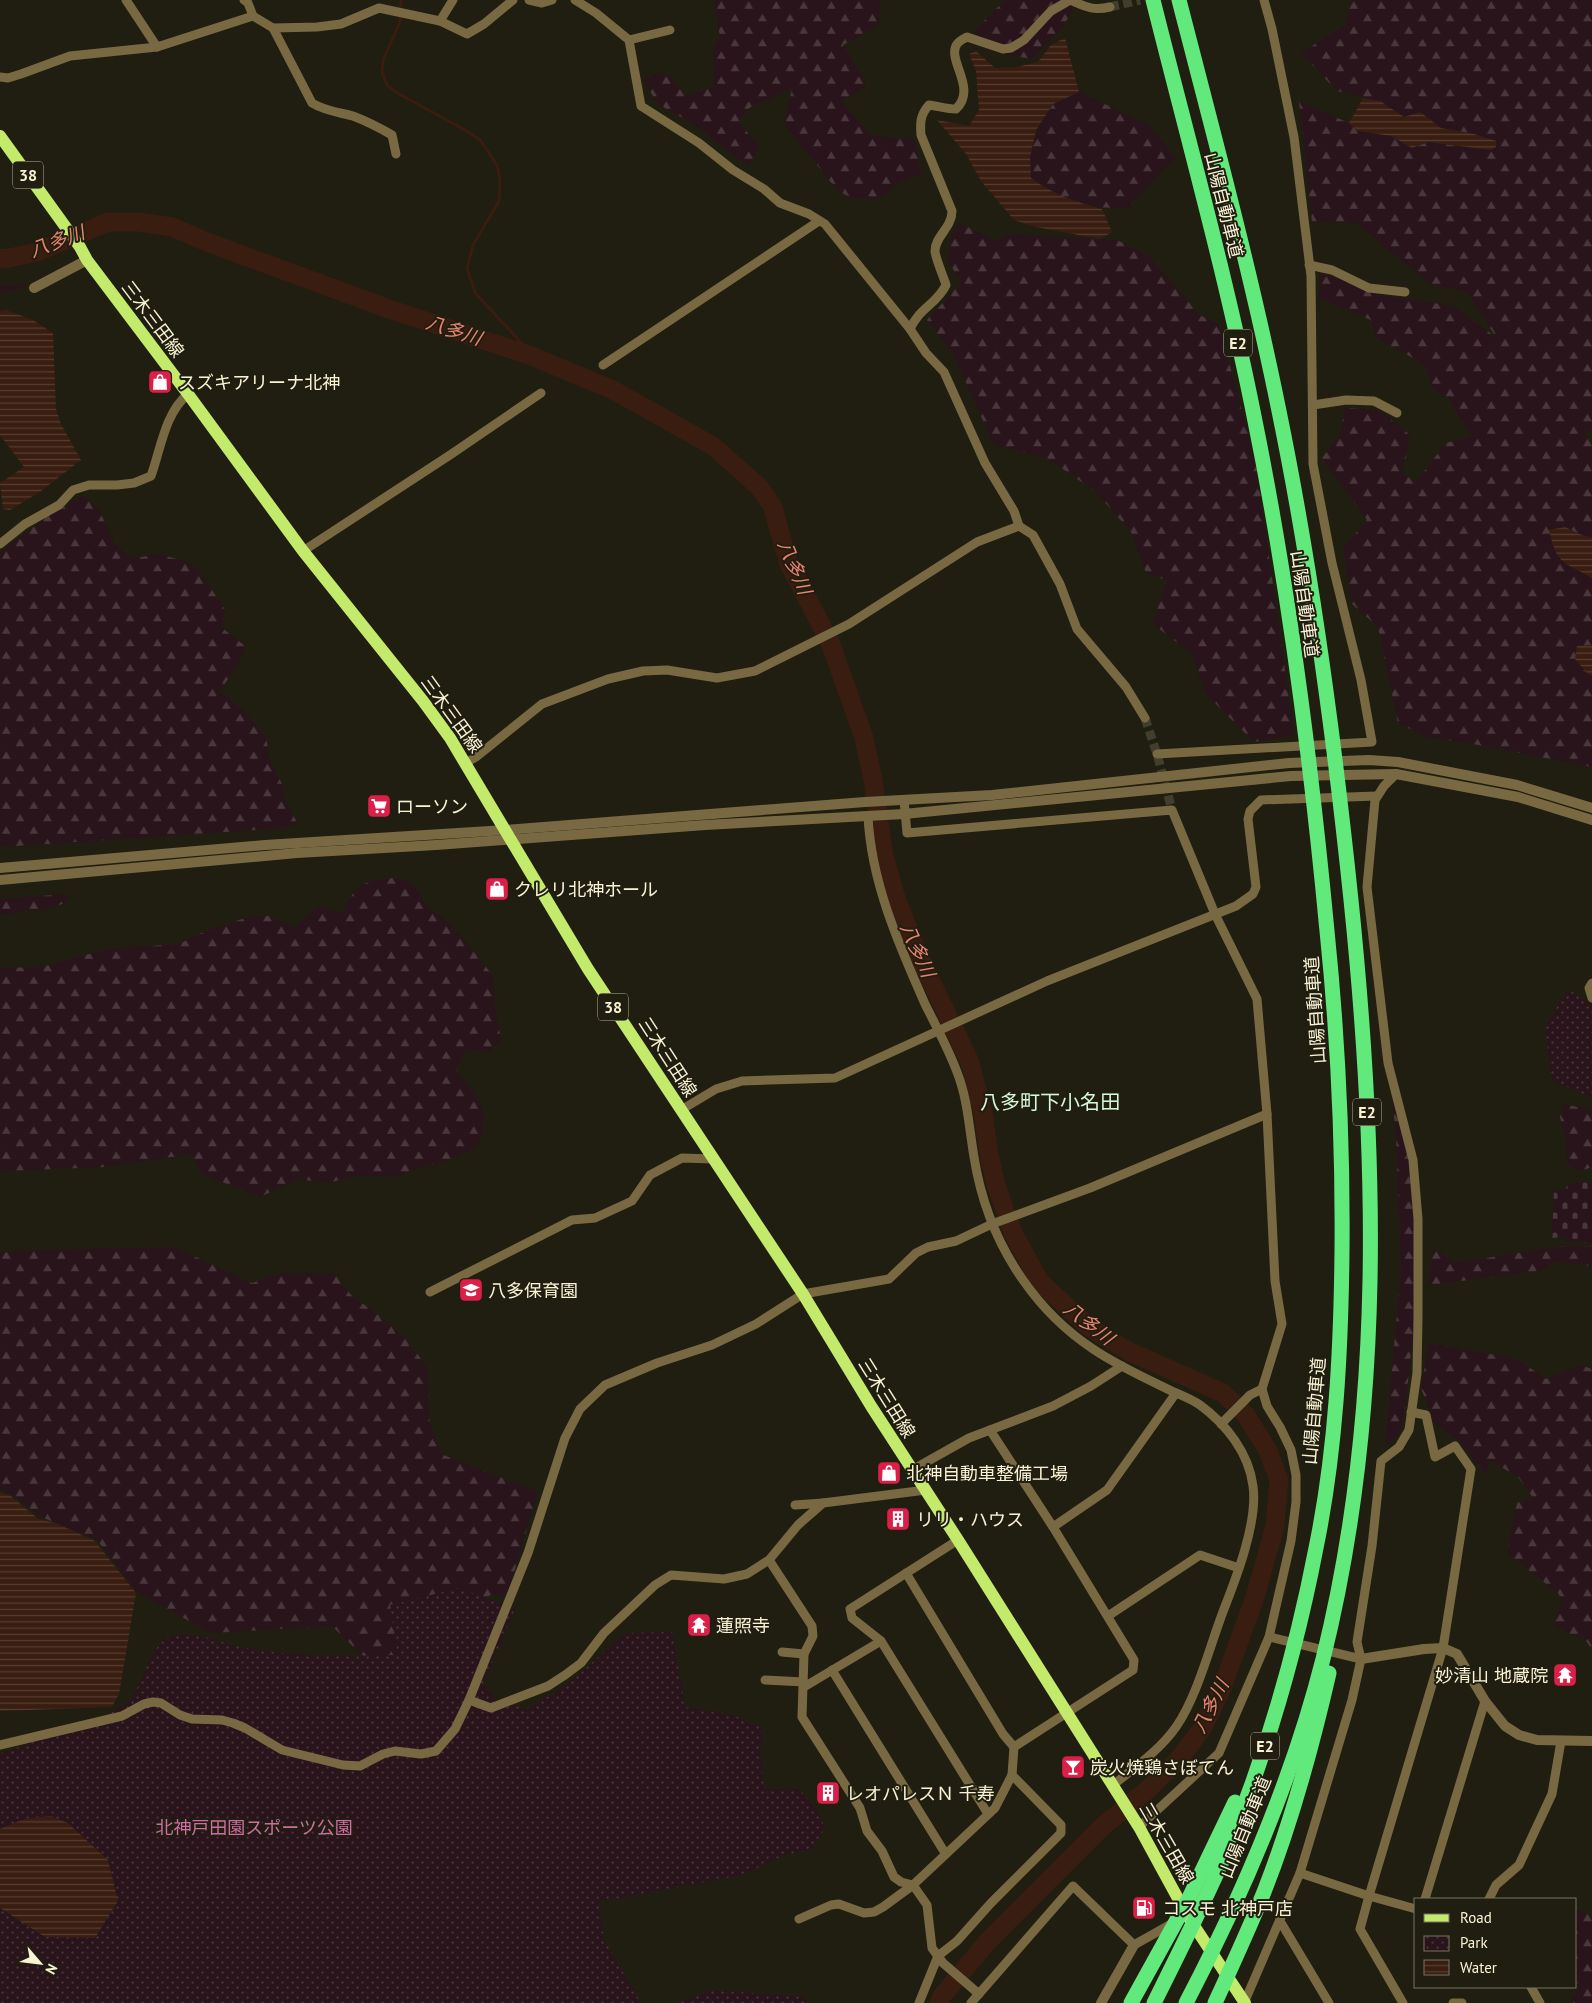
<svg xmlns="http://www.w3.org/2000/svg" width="1592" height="2003" font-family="'PT Sans','Noto Sans JP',sans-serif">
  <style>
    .forest { fill: url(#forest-firs) }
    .cemetery { fill: url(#cemetery-stones) }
    .park { fill: url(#park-dots) }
    .water { fill: url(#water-rules) }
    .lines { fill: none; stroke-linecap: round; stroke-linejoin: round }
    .stream { stroke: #391d10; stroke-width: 3 }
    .river { stroke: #391d10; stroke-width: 19 }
    .minor-tunnel { stroke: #413e2e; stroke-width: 9; stroke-dasharray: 9 4.5; stroke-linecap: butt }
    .minor { stroke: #796942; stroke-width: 9 }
    .tertiary { stroke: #796942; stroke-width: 10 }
    .primary { stroke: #c3ea6b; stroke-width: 12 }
    .motorway { stroke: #61e97c; stroke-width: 15 }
    .labels { text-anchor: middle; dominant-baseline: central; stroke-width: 4; stroke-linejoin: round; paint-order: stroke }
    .shield { fill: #201e10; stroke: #b8b29a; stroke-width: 1 }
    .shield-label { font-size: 16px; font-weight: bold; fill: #f9f2d5 }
    .street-label { font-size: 18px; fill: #f9f2d5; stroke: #201e10 }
    .poi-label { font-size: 18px; fill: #f9f2d5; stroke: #201e10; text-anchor: start }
    .park-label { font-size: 18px; fill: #cf6ba4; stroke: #201e10 }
    .water-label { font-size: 19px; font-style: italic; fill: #eb8371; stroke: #201e10 }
    .quarter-label { font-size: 20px; fill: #d7f9d9; stroke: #201e10 }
  </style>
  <defs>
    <pattern id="forest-firs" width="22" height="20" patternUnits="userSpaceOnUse" patternTransform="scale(1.25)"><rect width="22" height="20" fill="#29141c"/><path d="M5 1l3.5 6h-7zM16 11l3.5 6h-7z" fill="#49373c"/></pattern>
    <pattern id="cemetery-stones" width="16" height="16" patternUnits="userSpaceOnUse" patternTransform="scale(1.25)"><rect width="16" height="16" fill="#29141c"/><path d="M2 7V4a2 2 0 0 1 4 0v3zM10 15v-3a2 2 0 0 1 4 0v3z" fill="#49373c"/></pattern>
    <pattern id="park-dots" width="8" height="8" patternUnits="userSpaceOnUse" patternTransform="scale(1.25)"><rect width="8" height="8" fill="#29141c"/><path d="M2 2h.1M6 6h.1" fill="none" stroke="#49373c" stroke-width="1.8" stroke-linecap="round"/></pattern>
    <pattern id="water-rules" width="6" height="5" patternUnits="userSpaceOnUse" patternTransform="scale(1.25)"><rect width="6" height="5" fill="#391d10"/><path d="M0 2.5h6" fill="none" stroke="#563e32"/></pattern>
  </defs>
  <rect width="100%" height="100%" fill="#201e10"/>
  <g class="forest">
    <path d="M714,0H880L879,25L843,45L867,85L842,101L870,135L915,140L921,176H913L899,182L888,193L875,200L852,198L838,191L784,124L792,89L749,108L739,122L760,148L748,166L695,125L658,104L643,80L655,74L671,77L685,96L714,87L713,49L720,37Z"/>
    <path d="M1005,0H1078L1062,29L1032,59L1003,54L973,32Z"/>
    <path d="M1351,0H1592V432L1583,430L1592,445V538L1579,534L1565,527L1584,573L1592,578V645L1577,646L1587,673L1592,676V767L1463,742L1426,737L1398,723L1378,627L1352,604L1343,548L1367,520L1322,458L1340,435L1345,408L1379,410L1410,435L1403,474L1416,482L1446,443L1472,436L1448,398L1433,389L1424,364L1376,338L1371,320L1319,298L1320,272L1387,296L1453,306L1496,337L1467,292L1430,284L1356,223L1312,222L1299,101L1349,123L1358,131L1391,136L1412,148L1428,142L1491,150L1496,141L1474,134L1441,128L1420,112L1404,117L1380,101L1337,91L1301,53L1345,25Z"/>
    <path d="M1079,92L1149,125L1175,158L1128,208C1089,209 1063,201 1031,178L1030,157L1036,131L1053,104Z"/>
    <path d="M959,223L997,241L1012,234L1117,240L1149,256L1200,315L1219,325L1256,463L1294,735L1254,742L1205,693L1192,654L1153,624L1166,580L1146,573L1131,532L1096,492L1047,458L994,445L953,354L927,320L962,282L948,262L951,236Z"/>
    <path d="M26,284L25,288L0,293V285L15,286Z"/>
    <path d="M83,495L99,510L115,544L132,559L157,554L182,560L197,568L226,611L221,627L245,646L240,661L220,691L244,711L266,737L270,760L282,784L285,801L298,824L271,829L0,847V552L42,520Z"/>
    <path d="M392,878L407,880L417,890L429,909L441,916L464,939L493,976L496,1013L501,1040L489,1052L465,1049L456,1071L468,1084L484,1111L483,1134L475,1149L451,1159L395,1176H352L329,1183L298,1179L260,1197L202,1174L191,1154L106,1167L0,1171V968L42,967L108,949L179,944L201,933L251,916H269L295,928L317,907L342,913C358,883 358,883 392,878Z"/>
    <path d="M68,894L69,901L55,907L0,915V899Z"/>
    <path d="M1390,1075L1412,1169L1417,1295L1405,1410L1400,1434L1385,1447L1401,1269L1396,1137Z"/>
    <path d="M1563,1104L1592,1110V1167L1580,1171L1570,1166L1567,1162L1566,1141L1560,1117Z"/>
    <path d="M1562,1246H1592V1266L1555,1262L1540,1271L1429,1285L1433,1248L1455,1263Z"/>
    <path d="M174,1247L252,1283L282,1273H334L351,1295L377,1314L406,1339L428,1368L429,1418L441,1454L538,1492L507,1596L490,1595L471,1613L391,1683L332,1626L211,1633L138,1593L97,1540L39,1516L15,1496L0,1489V1253L37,1250Z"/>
    <path d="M1429,1343L1517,1359L1546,1379L1580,1365L1592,1369V1649L1583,1637L1568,1633L1553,1625L1561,1604L1559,1594L1507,1553L1517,1502L1534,1499L1518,1477L1491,1461L1486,1475L1459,1441L1434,1423L1421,1388Z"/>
    <path d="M1576,1908L1592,1917V2003H1570L1578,1991L1576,1976Z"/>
  </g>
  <path class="cemetery" d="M1587,1182L1592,1183V1243L1566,1242V1237L1552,1238L1554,1190H1566V1187L1572,1183Z"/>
  <g class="park">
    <path d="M1568,989L1592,1005V1098L1552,1080L1545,1027Z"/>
    <path d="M459,1588L515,1609L483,1684L496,1700L527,1709L565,1686L626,1633L672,1632L685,1707L733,1715L762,1728L760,1756L764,1789H799L815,1807L825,1828L812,1850L785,1855L742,1875L598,1902L604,1939L641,2003H0V1754L111,1713C116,1710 123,1707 127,1703C144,1686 147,1651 166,1639C184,1628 210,1639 229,1644C284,1658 341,1656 398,1655L390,1605Z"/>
    <path d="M713,1990L803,1997L806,2003H677Z"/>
  </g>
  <g class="water">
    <path d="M1065,38L1079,92L1053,104L1036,130L1030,157L1031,178C1052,194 1076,202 1102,209L1112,232L1100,239L1036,227L1014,220L981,181L966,154L937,120L969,126L979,110L976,71L969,54L976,51L995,68L1017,67L1038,62L1051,45Z"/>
    <path d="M1363,98L1380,101L1404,117L1420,112L1441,128L1474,134L1496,141V147L1491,150L1428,142L1412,148L1391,136L1358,131L1349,123Z"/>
    <path d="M6,310L33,320L53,333L56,409L61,424L81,460L41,491L10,510L3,509L0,483L24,467L0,435V311Z"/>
    <path d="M1565,527L1579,534L1592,538V578C1563,561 1557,566 1549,530Z"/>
    <path d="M1592,645V676L1587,673L1575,659L1577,646Z"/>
    <path d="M0,1492L11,1496L37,1518L58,1524L95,1541L136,1593L119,1694L112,1707L0,1711Z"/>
    <path d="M51,1816L68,1823L108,1860L118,1901L95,1938L45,1937L0,1908V1829L24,1819Z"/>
  </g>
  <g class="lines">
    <path class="stream" d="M401,0L400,22L383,60L382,72L387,85L397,93L467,131L481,141L497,165L500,180L499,201L473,245L467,269L476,294L517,338L529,355"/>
    <path class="river" d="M0,258L5,259L37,252L108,222H139L172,227L207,242L389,309L529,355L613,390L713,446L759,487L772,505L789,564L830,642L864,738L873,780L884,856L896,898L917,952L970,1062L983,1113L989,1155L996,1185L1013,1233L1040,1282L1089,1327L1128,1351L1223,1393L1245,1414L1267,1449L1279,1480L1275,1526L1255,1597L1222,1688L1203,1727L1179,1759L1145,1792L1104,1825L988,1941L942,1996L939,2003"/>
    <g class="minor-tunnel">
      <path d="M1110,7L1140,0"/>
      <path d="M1145,718L1157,754L1172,810"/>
    </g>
    <g class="minor">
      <path d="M126,0L157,47"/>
      <path d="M244,0L248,3L253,16"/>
      <path d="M529,0L542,3L552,0"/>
      <path d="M575,0L596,13L629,40L641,106L699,143L733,170L764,189L780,203L809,214L825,224L910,329L926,353L944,372L985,463L1014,511L1019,526L1033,535L1060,584L1077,629L1126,687L1145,718"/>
      <path d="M440,21L467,34L484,24L513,0"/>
      <path d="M273,28L312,103C325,111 338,112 353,116C366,121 380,128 392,135L396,154"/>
      <path d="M629,40L670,30"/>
      <path d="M0,77L8,78L21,74L70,56L157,47L253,16L273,28L317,27L341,24L379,8L440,21L453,0"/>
      <path d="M1309,265L1332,270L1369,288L1405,292"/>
      <path d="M910,329C920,307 937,304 946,285C944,278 935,257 935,251C935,236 952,228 952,211L921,135C920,123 920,115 929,105C938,106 947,109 956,109C978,88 946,60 957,44C959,41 963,39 967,37L1003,49L1011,48L1024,40L1051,11L1070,0C1086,7 1093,11 1110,7"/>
      <path d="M603,365L819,221"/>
      <path d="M1313,405L1346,400L1374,401L1397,413"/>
      <path d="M0,544L25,524L59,505L73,490L89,485H117L134,483L151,476C161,448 165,413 188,394"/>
      <path d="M303,551L450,455L541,393"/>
      <path d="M1157,754L1372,742L1361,680L1332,563L1313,464L1311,276L1294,137L1272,29L1264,0"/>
      <path d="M466,763L476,757L542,704L608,679L643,671L667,670L717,678L755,671L849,624L977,542L1019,526"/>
      <path d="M904,800L907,833L1172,810L1215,914L1257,999L1267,1114L1275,1281L1282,1324L1262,1389L1267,1406L1280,1427L1291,1450L1296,1475V1502L1291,1541L1269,1637L1219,1753L1139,1827"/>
      <path d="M868,816C871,882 899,945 925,1004C936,1026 948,1048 957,1072C968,1100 969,1128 974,1157C981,1201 997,1243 1023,1280C1041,1306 1066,1331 1093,1349C1118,1366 1147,1379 1174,1392C1183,1396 1193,1400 1200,1405C1226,1424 1249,1453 1253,1486C1258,1521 1237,1576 1224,1609C1210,1645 1198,1695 1176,1727C1160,1750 1134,1768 1112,1786"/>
      <path d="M1592,983L1589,988L1592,998"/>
      <path d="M681,1110L716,1089L742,1081L835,1078L1047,981L1236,906L1253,894L1256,887L1248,819L1250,811L1261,800L1377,796"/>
      <path d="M430,1292L572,1220L595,1218L632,1201L650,1175L682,1158L713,1159"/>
      <path d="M1411,1412L1426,1415L1435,1457L1455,1446L1471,1469L1443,1648L1369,1896L1416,1909"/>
      <path d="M1221,1424L1250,1395L1262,1389"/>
      <path d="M912,1470L969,1438L1053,1406L1091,1386L1122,1366"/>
      <path d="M795,1505L823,1503"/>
      <path d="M1053,1527L1107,1490L1176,1393"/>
      <path d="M769,1560L812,1626L813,1636L804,1654L802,1717L860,1808L867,1831L882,1851L894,1877L901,1882L913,1885L927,1905L932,1948L943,1963L979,1994"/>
      <path d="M906,1573L1003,1734L1014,1747"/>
      <path d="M1108,1616L1200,1555L1239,1568"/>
      <path d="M1269,1637L1361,1659"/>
      <path d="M881,1641L988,1814"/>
      <path d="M782,1652L804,1654"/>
      <path d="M832,1670L945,1853"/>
      <path d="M765,1680L804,1682"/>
      <path d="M804,1687L881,1641L852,1618L850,1609L958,1540"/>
      <path d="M469,1700L491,1708L548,1686L565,1675L581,1663L604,1633L655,1585L671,1575L724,1579L747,1574L769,1560L798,1525L823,1503L926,1490"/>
      <path d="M0,1745L122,1716L144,1704L153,1702L161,1703L180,1715L192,1719L222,1720L233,1723L245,1728L282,1750L343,1765L360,1766L383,1754L395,1751L421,1754L436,1751L455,1729L469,1700L528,1553L565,1438L580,1409L605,1385L657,1363L712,1345L756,1324L803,1294L889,1279L916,1253L928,1247L956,1241L992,1224L1090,1188L1267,1114"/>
      <path d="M1300,1873L1369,1896L1360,1929L1403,2003"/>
      <path d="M1425,1899L1485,1701"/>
      <path d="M1489,1899L1496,1885L1519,1865L1552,1794L1561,1741"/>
      <path d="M799,1919L831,1905L839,1904L864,1913L874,1912L883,1907L913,1885L995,1808L1012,1775"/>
      <path d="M1280,1921L1329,2003"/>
      <path d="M1531,1987L1540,2003"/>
      <path d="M919,2003L938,1956L957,1941L991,1903L1061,1833V1825L1012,1775L1014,1747L1133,1670L1134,1660L1053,1527L990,1430"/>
      <path d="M971,2003L1073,1886L1134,1945L1173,1923"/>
      <path d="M1244,2003L1300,1873L1352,1700L1361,1659L1357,1642L1372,1546L1381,1461L1399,1447L1409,1430L1417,1373L1418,1317V1219L1413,1160L1388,1063L1367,887L1375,800L1384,786L1396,774"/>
      <path d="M1453,2003H1462"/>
    </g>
    <g class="tertiary">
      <path d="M34,288L87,260"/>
      <path d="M0,868L265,845L506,830L865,802L992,795L1289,763L1369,760L1398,762L1517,785L1592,808"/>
      <path d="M0,880L297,853L436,845L705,825L904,814L1291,776L1396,774L1518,797L1592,820"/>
      <path d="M1361,1659L1424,1649L1443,1648L1457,1654L1485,1701L1505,1726L1519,1735L1537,1740L1592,1741"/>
      <path d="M1101,2003L1134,1945"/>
    </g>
    <path class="primary" d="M0,136L80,247L87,260L188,394L303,551L423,701L450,738L588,969L803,1294L871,1406L958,1540L1139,1827L1187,1915L1245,2003"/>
    <g class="motorway">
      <path d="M1153,0C1188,140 1227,279 1255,421C1289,589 1311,761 1327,931C1338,1038 1343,1144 1342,1251C1341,1350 1336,1451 1316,1548C1295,1657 1264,1762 1221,1864C1200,1911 1177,1957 1154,2003"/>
      <path d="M1179,0C1214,136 1251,272 1279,411C1312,572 1334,736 1351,900C1377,1153 1385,1410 1323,1659C1293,1778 1243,1894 1186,2003"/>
      <path d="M1131,2003L1189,1898L1235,1802"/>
      <path d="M1215,2003C1232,1966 1249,1929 1264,1892C1292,1821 1312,1747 1329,1673"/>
    </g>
  </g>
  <defs>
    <symbol id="shop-square" viewBox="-11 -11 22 22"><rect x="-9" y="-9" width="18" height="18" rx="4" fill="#dc1f48" stroke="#201e10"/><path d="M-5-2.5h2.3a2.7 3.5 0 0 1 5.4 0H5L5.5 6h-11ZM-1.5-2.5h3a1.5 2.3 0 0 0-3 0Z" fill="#fff"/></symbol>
    <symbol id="supermarket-square" viewBox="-11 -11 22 22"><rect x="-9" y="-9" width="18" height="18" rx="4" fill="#dc1f48" stroke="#201e10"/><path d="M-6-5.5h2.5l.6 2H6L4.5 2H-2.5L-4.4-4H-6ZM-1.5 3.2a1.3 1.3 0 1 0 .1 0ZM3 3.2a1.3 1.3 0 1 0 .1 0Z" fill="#fff"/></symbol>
    <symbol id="school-square" viewBox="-11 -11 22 22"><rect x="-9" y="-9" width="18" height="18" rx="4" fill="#dc1f48" stroke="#201e10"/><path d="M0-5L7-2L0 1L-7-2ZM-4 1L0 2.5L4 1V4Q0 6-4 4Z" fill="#fff"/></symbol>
    <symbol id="building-square" viewBox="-11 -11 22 22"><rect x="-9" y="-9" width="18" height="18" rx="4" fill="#dc1f48" stroke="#201e10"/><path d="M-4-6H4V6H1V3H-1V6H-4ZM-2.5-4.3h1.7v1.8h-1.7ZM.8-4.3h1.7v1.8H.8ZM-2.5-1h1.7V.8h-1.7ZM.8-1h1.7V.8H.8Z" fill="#fff"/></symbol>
    <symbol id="temple-square" viewBox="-11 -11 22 22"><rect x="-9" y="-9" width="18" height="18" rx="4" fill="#dc1f48" stroke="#201e10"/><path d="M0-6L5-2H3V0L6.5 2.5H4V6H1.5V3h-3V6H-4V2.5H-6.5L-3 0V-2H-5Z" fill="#fff"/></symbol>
    <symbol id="bar-square" viewBox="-11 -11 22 22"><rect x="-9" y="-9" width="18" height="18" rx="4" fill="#dc1f48" stroke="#201e10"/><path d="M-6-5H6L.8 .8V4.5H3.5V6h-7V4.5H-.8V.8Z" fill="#fff"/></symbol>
    <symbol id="fuel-square" viewBox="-11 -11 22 22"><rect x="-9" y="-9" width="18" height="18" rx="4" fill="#dc1f48" stroke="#201e10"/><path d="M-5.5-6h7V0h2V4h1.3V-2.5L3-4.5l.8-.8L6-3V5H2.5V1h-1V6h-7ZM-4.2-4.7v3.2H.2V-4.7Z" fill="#fff"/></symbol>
  </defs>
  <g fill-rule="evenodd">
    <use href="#shop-square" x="146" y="368" width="28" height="28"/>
    <use href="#supermarket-square" x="365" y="792" width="28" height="28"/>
    <use href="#shop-square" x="483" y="875" width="28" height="28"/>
    <use href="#school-square" x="457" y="1276" width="28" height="28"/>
    <use href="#shop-square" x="875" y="1459" width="28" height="28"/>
    <use href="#building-square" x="884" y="1505" width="28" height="28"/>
    <use href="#temple-square" x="685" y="1611" width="28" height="28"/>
    <use href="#temple-square" x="1551" y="1661" width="28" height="28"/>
    <use href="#bar-square" x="1059" y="1753" width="28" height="28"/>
    <use href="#building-square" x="814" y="1779" width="28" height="28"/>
    <use href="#fuel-square" x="1130" y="1894" width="28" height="28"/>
  </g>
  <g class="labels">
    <g class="shield">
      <rect x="13" y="161.5" width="30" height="27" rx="4"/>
      <rect x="1224" y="329.5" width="28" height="27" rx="4"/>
      <rect x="598" y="993.5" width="30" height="27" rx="4"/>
      <rect x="1353" y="1098.5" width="28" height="27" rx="4"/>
      <rect x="1251" y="1732.5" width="28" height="27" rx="4"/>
    </g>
    <g class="shield-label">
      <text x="28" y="175">38</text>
      <text x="1238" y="343">E2</text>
      <text x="613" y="1007">38</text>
      <text x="1367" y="1112">E2</text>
      <text x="1265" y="1746">E2</text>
    </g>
    <g class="street-label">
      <text transform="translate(1224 205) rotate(76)">山陽自動車道</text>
      <text transform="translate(153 319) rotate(53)">三木三田線</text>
      <text transform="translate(1305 604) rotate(82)">山陽自動車道</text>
      <text transform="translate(452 714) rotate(54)">三木三田線</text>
      <text transform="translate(1315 1010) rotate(-94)">山陽自動車道</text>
      <text transform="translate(668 1057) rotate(57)">三木三田線</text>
      <text transform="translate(887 1398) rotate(58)">三木三田線</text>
      <text transform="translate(1314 1411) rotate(-85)">山陽自動車道</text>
      <text transform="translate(1245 1827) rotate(-68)">山陽自動車道</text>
      <text transform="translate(1167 1843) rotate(60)">三木三田線</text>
    </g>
    <g class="poi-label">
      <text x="178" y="382">スズキアリーナ北神</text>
      <text x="396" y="806">ローソン</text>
      <text x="514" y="889">クレリ北神ホール</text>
      <text x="488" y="1290">八多保育園</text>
      <text x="906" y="1473">北神自動車整備工場</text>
      <text x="916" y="1519">リリ・ハウス</text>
      <text x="716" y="1625">蓮照寺</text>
      <text x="1548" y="1675" text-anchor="end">妙清山 地蔵院</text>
      <text x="1090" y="1767">炭火焼鶏さぼてん</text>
      <text x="846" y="1793">レオパレスＮ 千寿</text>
      <text x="1162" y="1908">コスモ 北神戸店</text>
    </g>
    <g class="park-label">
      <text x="254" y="1827">北神戸田園スポーツ公園</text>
    </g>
    <g class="water-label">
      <text transform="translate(57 241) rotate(-20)">八多川</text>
      <text transform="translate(454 330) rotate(18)">八多川</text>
      <text transform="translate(795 567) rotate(67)">八多川</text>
      <text transform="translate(918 950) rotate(66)">八多川</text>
      <text transform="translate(1089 1323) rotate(38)">八多川</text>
      <text transform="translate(1210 1706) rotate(-63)">八多川</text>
    </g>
    <g class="quarter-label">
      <text x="1050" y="1102">八多町下小名田</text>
    </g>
  </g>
  <rect x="1414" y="1898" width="162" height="90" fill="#201e10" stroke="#77735f"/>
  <rect x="1424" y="1914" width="25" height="8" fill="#c3ea6b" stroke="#77735f"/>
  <text x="1460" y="1923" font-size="15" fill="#f9f2d5">Road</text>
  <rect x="1424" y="1936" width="25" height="15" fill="url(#park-dots)" stroke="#77735f"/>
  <text x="1460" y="1948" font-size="15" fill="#f9f2d5">Park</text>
  <rect x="1424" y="1960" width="25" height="15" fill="url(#water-rules)" stroke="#77735f"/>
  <text x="1460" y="1973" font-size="15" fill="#f9f2d5">Water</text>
  <g transform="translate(40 1963) rotate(118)" stroke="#201e10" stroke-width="4" paint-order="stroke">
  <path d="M0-4L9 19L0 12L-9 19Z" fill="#f9f2d5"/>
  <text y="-8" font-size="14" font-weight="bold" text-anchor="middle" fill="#f9f2d5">N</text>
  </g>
</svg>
